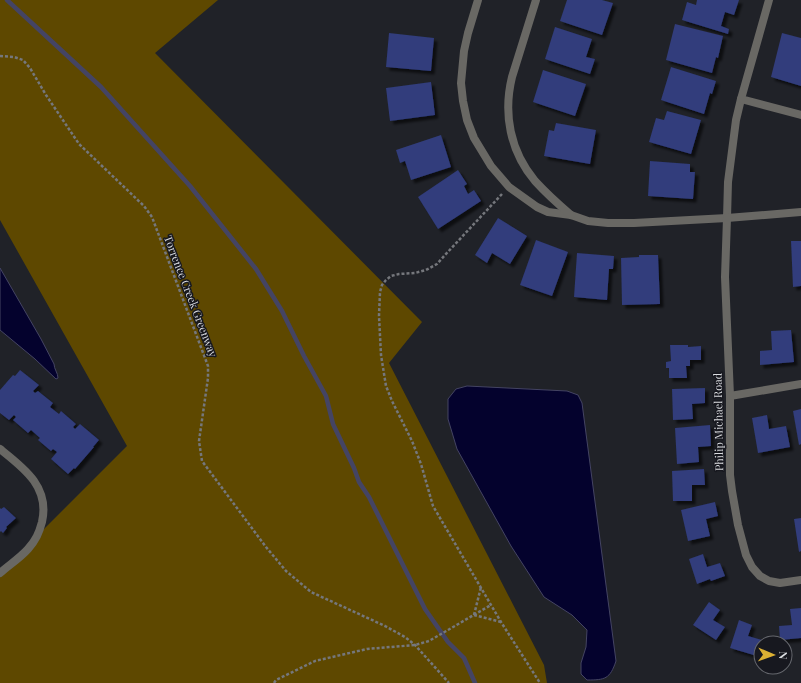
<svg xmlns="http://www.w3.org/2000/svg" width="801" height="683" font-family="'Playfair Display',serif">
  <style>
    .forest { fill: #5e4800 }
    .water { fill: #04022d; stroke: #444463 }
    .lines { fill: none; stroke-linecap: round; stroke-linejoin: round }
    .stream { stroke: #444463; stroke-width: 4.5 }
    .building { fill: #303c7b; filter: url(#shadow) }
    .path { stroke: #75777c; stroke-width: 2.5; stroke-dasharray: 3 2; stroke-linecap: butt }
    .street { stroke: #696864; stroke-width: 8 }
    .labels { text-anchor: middle; dominant-baseline: central; stroke-width: 3; stroke-linejoin: round; paint-order: stroke }
    .street-label { font-size: 11px; fill: #dbdde1; stroke: #17181f }
  </style>
  <defs>
    <filter id="shadow"><feDropShadow dx="3.5" dy="3.5" stdDeviation="1" flood-color="#0009"/></filter>
  </defs>
  <rect width="100%" height="100%" fill="#202228"/>
  <path class="forest" d="M0,0H218L155,53L422,322L389,363L544,665L547,683H0V573L127,446L0,220Z"/>
  <g class="water">
    <path d="M0,268L41,339L54,364C54,369 58,373 58,378L56,379L35,359L0,330Z"/>
    <path d="M467,386L567,391L578,395L582,403L616,661C610,679 605,680 587,680L581,674V663L586,647L587,630L572,615L544,597L511,546L457,449L448,419V399L456,389Z"/>
  </g>
  <g class="lines">
    <path class="stream" d="M7,0L101,87L190,186L256,269L282,311L304,356L326,396L333,424L354,468L359,482L369,497L425,609L448,642L464,658L475,683"/>
  </g>
  <g class="building">
    <path d="M567,0H602L613,3L602,35L560,21Z"/>
    <path d="M697,0H739L734,15L725,12L721,26L729,29L728,34L682,20L687,2L696,5Z"/>
    <path d="M675,24L723,36L718,58L716,57L712,73L666,60Z"/>
    <path d="M555,27L592,39L586,57L595,59L590,74L545,59Z"/>
    <path d="M389,33L434,38L431,71L386,67Z"/>
    <path d="M782,33L801,38V86L771,77Z"/>
    <path d="M671,67L716,81L712,94L710,93L704,114L661,100Z"/>
    <path d="M543,70L586,84L575,116L533,102Z"/>
    <path d="M431,82L435,115L390,121L386,88Z"/>
    <path d="M667,111L701,120L691,154L649,142L656,118L664,120Z"/>
    <path d="M556,123L596,130L590,164L544,156L549,130L554,131Z"/>
    <path d="M441,135L451,167L411,180L405,161L400,163L396,150Z"/>
    <path d="M650,161L690,164V172H695L693,199L648,196Z"/>
    <path d="M458,170L467,184L464,186L468,194L474,190L481,201L438,229L418,197Z"/>
    <path d="M498,218L527,236L510,264L492,253L487,263L475,255Z"/>
    <path d="M536,240L568,252L552,296L520,285Z"/>
    <path d="M791,241H801V286L793,287Z"/>
    <path d="M577,253L614,256L613,269H609L607,300L574,297Z"/>
    <path d="M639,255H658L660,304L622,305L621,258L639,257Z"/>
    <path d="M791,330L794,362L760,365V351L772,350L771,331Z"/>
    <path d="M670,345H688V347L701,346V360H690V366H686L687,378H669V368H666V362L671,361Z"/>
    <path d="M20,370L39,385L33,391L35,393L38,391L53,403L50,407L59,414L61,411L76,424L73,427L75,429L80,424L99,440L93,447H94L75,469L74,468L68,474L51,459L57,452L53,449L51,451L38,440L40,438L31,430L28,433L13,420L16,417L14,415L9,420L0,413V390L13,375L15,376Z"/>
    <path d="M705,388V403L692,404L693,419L673,420L672,389Z"/>
    <path d="M801,409V444L799,445L793,411Z"/>
    <path d="M767,415L769,429L786,426L790,447L758,453L752,418Z"/>
    <path d="M710,425L711,446L698,447L699,462L677,464L675,428Z"/>
    <path d="M704,469L705,485H692V501H673L672,471Z"/>
    <path d="M715,502L718,516L706,519L710,536L688,541L681,510Z"/>
    <path d="M4,507L16,518L6,527L7,528L3,533L1,531L0,532V508L1,509Z"/>
    <path d="M801,518V551L799,552L794,519Z"/>
    <path d="M703,554L707,567L720,563L725,576L711,581L710,579L697,584L689,559Z"/>
    <path d="M709,602L720,610L713,620L725,627L716,640L693,625Z"/>
    <path d="M801,608V638L780,640L779,626L792,625L790,609Z"/>
    <path d="M739,620L752,625L748,636L762,640L757,656L730,648Z"/>
  </g>
  <g class="lines">
    <g class="path">
      <path d="M0,56L14,57L23,60L30,68L46,95L79,144L144,206L152,217L208,366V378L199,441L202,461L266,547L286,571L311,592L385,626L405,637L415,645L449,683"/>
      <path d="M502,194L445,255L437,264L426,270L415,273L399,274L391,276L386,280L382,285L380,292L379,316L381,355L386,386L392,401L412,441L421,464L433,506L501,622L540,683"/>
      <path d="M474,615L481,587"/>
      <path d="M474,615L501,622"/>
      <path d="M274,683L276,680L315,661L367,649L415,645L429,641L491,605"/>
    </g>
    <g class="street">
      <path d="M478,0L468,33L464,51L461,83L463,101L467,120L474,138L491,166L509,187L537,207L548,212L571,215L588,221L608,223H634L727,218L728,182L736,120L741,99"/>
      <path d="M536,0L512,77C503,114 510,151 535,181C546,193 558,204 571,215"/>
      <path d="M769,0L741,99L801,115"/>
      <path d="M801,212L727,218L725,277L730,396V475L732,491L738,525L746,555L752,567L760,576L769,581L780,583L801,580"/>
      <path d="M730,396L801,384"/>
      <path d="M0,449C24,468 50,487 42,522C39,533 36,540 28,549C20,558 9,565 0,573"/>
    </g>
  </g>
  <g class="labels">
    <g class="street-label">
      <text transform="translate(191 296) rotate(69)">Torrence Creek Greenway</text>
      <text transform="translate(718 422) rotate(-91)">Philip Michael Road</text>
    </g>
  </g>
  <g transform="translate(773 655) rotate(92)"><circle r="19" fill="#17181f" stroke="#65676d"/>
  <path d="M0-3L7 15L0 10L-7 15Z" fill="#ddb133"/>
  <text y="-6" font-size="11" font-weight="bold" text-anchor="middle" fill="#dbdde1">N</text>
  </g>
</svg>
